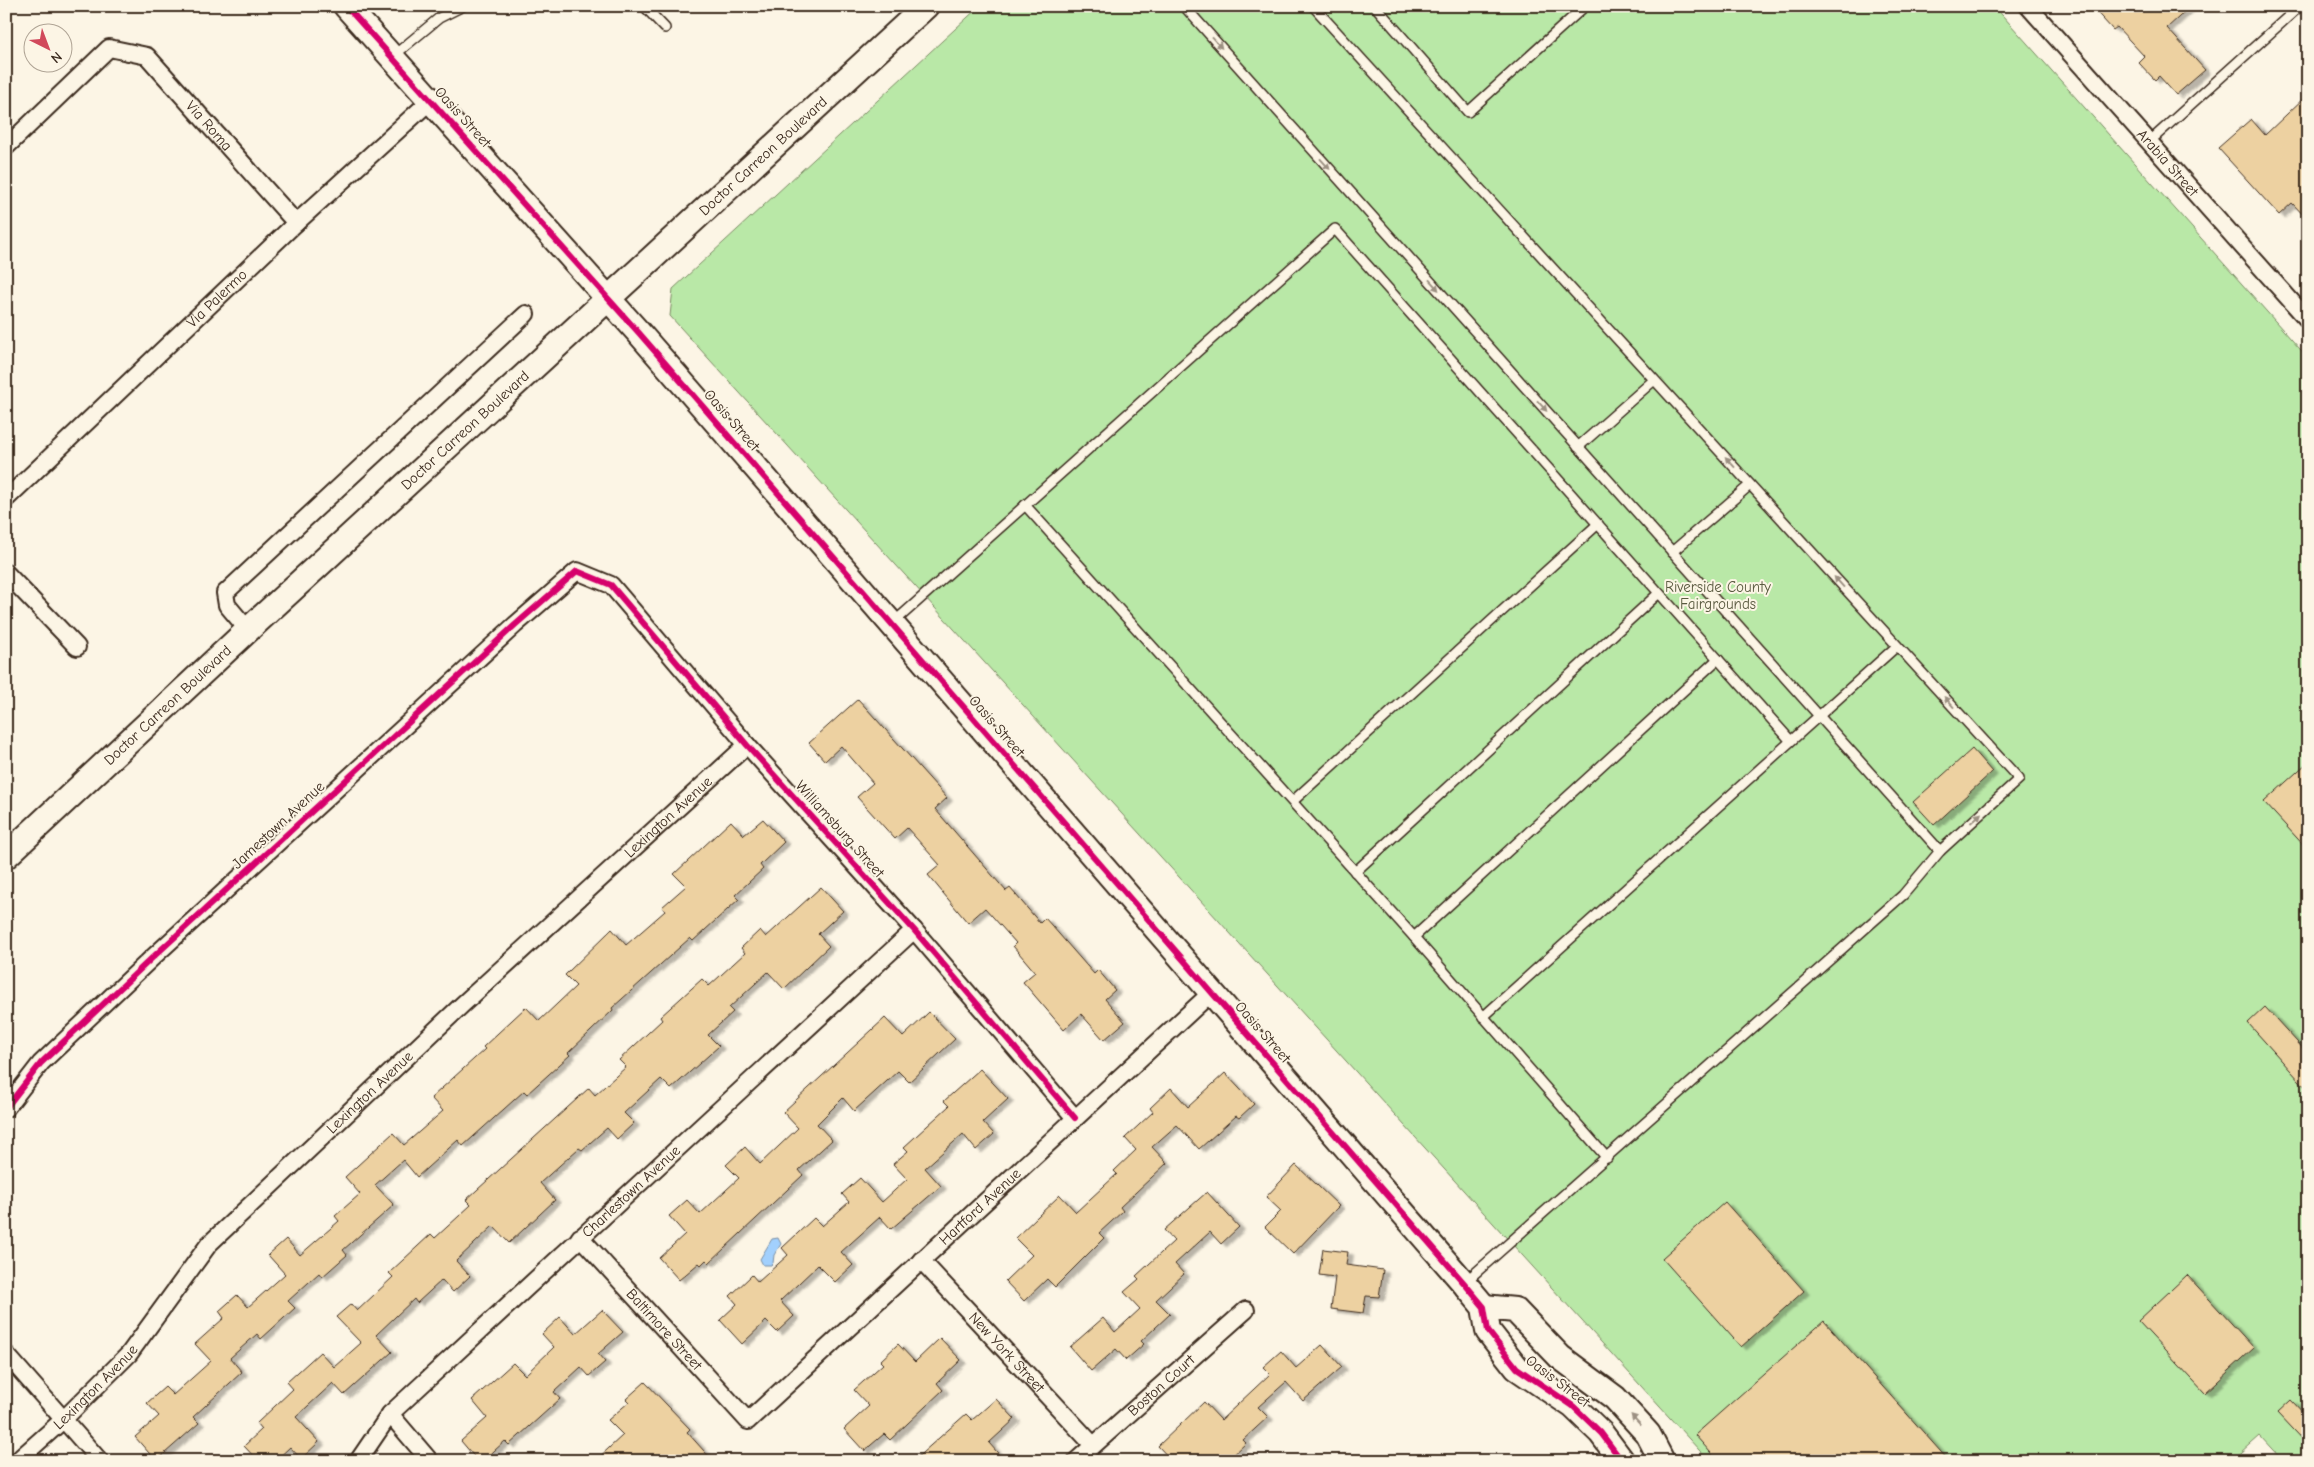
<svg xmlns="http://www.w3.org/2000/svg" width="2314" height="1467" font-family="'Comic Neue',sans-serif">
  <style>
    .green { fill: #b9e8a7; stroke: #7a8962 }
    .water { fill: #a2d0fd; stroke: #798ea4 }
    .building { fill: #edd1a1; stroke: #3b2a1e; filter: url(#shadow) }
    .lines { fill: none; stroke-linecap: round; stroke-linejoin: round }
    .lane-casing { stroke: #3b2a1e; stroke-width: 12 }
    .street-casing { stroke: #3b2a1e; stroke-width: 20 }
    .secondary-casing { stroke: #3b2a1e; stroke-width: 28 }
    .lane { stroke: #fcf5e5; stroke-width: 9 }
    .street { stroke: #fcf5e5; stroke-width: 16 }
    .secondary { stroke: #fcf5e5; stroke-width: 24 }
    .cycleway-casing { stroke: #fcf5e5; stroke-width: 9 }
    .cycleway { stroke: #d6006c; stroke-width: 6 }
    .oneway { fill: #9c9082 }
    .labels { text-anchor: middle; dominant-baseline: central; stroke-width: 4; stroke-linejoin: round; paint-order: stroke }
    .street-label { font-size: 15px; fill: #3b2a1e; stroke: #fcf5e5 }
    .park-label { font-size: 15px; fill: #5a5a40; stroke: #fcf5e5 }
  </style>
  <defs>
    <filter id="shadow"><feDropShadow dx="5.5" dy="3" stdDeviation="1" flood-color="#0004"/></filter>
  </defs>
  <rect width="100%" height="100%" fill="#fcf5e5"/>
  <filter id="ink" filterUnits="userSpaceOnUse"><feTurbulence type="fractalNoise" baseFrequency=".02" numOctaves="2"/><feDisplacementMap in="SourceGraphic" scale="10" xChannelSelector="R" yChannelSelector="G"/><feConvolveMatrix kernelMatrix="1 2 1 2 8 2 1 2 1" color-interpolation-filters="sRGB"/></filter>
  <g filter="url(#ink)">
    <path class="green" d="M980,6H1994L2308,358V1461H2283L2260,1436L2232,1461H1709L670,316L673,289Z"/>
    <path class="water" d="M778,1238L781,1244L774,1255L773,1263L771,1265H763L760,1259L772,1239Z"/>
    <g class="building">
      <path d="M2091,6H2191L2167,28L2205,70L2176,95L2159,76L2155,80L2139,63L2145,57L2117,27L2113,30Z"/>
      <path d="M2308,94V220L2292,203L2279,215L2218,148L2251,119L2265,135Z"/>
      <path d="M858,699L947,798L935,809L1006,891L1010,888L1040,923L1045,918L1094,974L1098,970L1115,990L1105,999L1125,1022L1104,1040L1081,1014L1064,1030L1023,982L1035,972L1013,946L1016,943L985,908L968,923L928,875L940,865L907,828L895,839L857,797L873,783L841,746L825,761L809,743Z"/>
      <path d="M1972,749L1992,772L1934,825L1913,802Z"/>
      <path d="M2308,762V850L2264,802Z"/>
      <path d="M763,819L784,842L760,865L763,869L735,895L739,899L693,941L690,938L612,1008L613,1010L568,1053L570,1055L527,1094L524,1091L463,1146L458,1140L417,1177L403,1160L375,1185L394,1205L343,1250L347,1255L322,1277L319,1273L288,1301L295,1308L261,1339L257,1334L230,1358L242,1372L193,1417L199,1423L156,1461L135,1437L159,1416L147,1403L165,1387L173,1395L211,1361L195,1344L224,1318L219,1311L237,1295L248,1307L285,1274L268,1255L286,1239L300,1255L339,1221L335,1216L360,1194L345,1177L393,1133L404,1145L443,1111L431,1098L485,1049L483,1047L526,1007L539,1021L576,986L565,975L612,929L626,945L665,911L662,907L686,886L674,874L731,821L744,835Z"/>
      <path d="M821,887L843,911L818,934L829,946L784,989L768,972L729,1008L733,1012L708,1035L719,1046L671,1089L661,1079L624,1113L634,1123L617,1139L607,1128L582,1150L579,1148L540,1183L555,1200L509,1243L493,1226L456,1261L470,1276L453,1292L442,1280L417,1303L414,1299L376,1335L392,1352L344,1395L333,1383L296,1417L319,1442L301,1459L290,1447L275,1461H258L244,1446L262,1429L257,1423L293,1389L287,1382L320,1352L334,1367L361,1343L336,1317L351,1304L357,1311L393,1277L389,1273L431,1234L435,1238L471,1205L466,1200L589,1088L595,1095L626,1067L619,1060L662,1020L660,1017L702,979L709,986L745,953L741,948L760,930L766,937Z"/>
      <path d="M2265,1007L2308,1054V1090L2248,1023Z"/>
      <path d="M929,1012L955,1039L909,1082L898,1071L854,1111L843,1098L817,1124L832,1140L799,1170L803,1175L709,1263L706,1260L701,1265L699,1263L679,1280L659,1258L685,1234L669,1216L687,1200L700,1214L739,1178L726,1165L745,1147L760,1164L798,1128L783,1112L885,1018L903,1037Z"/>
      <path d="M980,1069L1008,1099L983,1122L994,1134L976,1150L963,1134L925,1168L941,1186L891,1229L880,1217L841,1252L853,1265L835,1282L818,1265L780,1301L794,1316L777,1332L766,1321L742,1344L720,1320L737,1304L730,1296L752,1275L758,1282L788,1255L782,1248L814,1218L822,1226L849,1202L842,1194L860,1178L882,1202L907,1179L893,1164L908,1151L904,1147L949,1106L944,1101Z"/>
      <path d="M1225,1073L1254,1104L1239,1118L1236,1116L1199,1149L1177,1125L1152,1147L1167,1163L1120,1207L1123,1211L1099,1233L1104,1238L1055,1287L1047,1279L1024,1301L1005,1281L1032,1255L1015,1238L1060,1195L1076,1212L1117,1174L1114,1171L1136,1150L1125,1138L1153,1112L1150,1108L1171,1088L1188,1107Z"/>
      <path d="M1296,1165L1339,1206L1293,1254L1265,1227L1281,1211L1266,1197Z"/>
      <path d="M1207,1192L1239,1227L1221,1244L1210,1232L1175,1264L1184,1274L1156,1300L1170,1314L1141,1341L1144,1344L1126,1360L1116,1349L1091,1371L1070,1347L1103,1318L1115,1332L1140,1309L1124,1292L1139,1279L1136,1276L1174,1241L1164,1230Z"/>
      <path d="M1725,1202L1804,1291L1741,1347L1662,1258Z"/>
      <path d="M1323,1249L1348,1252L1346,1265L1383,1270L1379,1297L1366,1296L1363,1313L1331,1309L1335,1277L1319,1275Z"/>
      <path d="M2187,1275L2254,1348L2205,1393L2138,1321Z"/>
      <path d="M602,1310L623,1332L598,1354L605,1362L589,1376L581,1367L554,1392L560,1399L509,1445L505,1441L483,1461H478L461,1441L487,1418L472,1400L513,1363L525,1375L554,1347L542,1334L560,1317L575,1334Z"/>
      <path d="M1824,1321L1949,1461H1718L1695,1435Z"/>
      <path d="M940,1338L961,1360L937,1383L943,1390L890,1440L884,1434L864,1451L844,1429L869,1406L854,1390L883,1364L880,1361L898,1344L915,1362Z"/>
      <path d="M1322,1345L1342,1367L1303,1401L1286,1382L1258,1407L1268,1417L1243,1440L1246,1443L1227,1461H1172L1158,1446L1204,1402L1221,1420L1270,1374L1263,1367L1281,1351L1296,1368Z"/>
      <path d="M645,1382L690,1429L687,1432L713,1461H595L623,1435L608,1420L629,1402L626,1399Z"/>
      <path d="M996,1399L1015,1419L989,1443L1005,1461H913L966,1414L972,1420Z"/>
      <path d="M2291,1400L2308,1418V1446L2277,1413Z"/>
    </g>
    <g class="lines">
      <defs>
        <g id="lane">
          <path d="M644,6L665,28"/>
          <path d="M1184,6L1940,851"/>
          <path d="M1313,6L2019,779L1940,851L1903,895L1464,1283"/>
          <path d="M1375,6L1468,112L1585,6"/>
          <path d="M392,57L439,18L463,6"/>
          <path d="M2149,142L2300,6"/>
          <path d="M1578,447L1654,380"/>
          <path d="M1025,505L1414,937L1607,1158"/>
          <path d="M1672,552L1750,485"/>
          <path d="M892,624L1335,229L1790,740"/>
          <path d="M1293,801L1598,524"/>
          <path d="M1355,872L1659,593"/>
          <path d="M1414,937L1718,659"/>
          <path d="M1483,1017L1897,646"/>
        </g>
        <g id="street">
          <path id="s1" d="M2028,6L2308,320"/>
          <path id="s2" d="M6,147L109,48L147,56L296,223"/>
          <path id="s3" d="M6,499L296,223L431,100"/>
          <path d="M6,573L77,647"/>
          <path d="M248,630L227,605L225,593L526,314"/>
          <path d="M6,1108L41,1063L152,958L515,625L577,571L611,585L747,745L914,930L1075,1118"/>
          <path id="s4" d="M580,1237L748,1421L1212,992"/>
          <path id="s5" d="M921,1260L1093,1445"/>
          <path d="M6,1354L100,1461"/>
          <path d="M390,1414L430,1461"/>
          <path id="s6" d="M17,1461L64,1419L129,1354L209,1244L463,1004L747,745"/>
          <path id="s7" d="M358,1461L390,1414L914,930"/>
          <path id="s8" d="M1076,1461L1246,1310"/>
        </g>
        <g id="secondary">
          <path d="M346,6L639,333L1464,1283L1484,1307L1488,1331L1517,1368L1573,1406L1601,1433L1622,1461"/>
          <path id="s9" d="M6,856L248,630L926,6"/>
          <path d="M1484,1307L1515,1310L1560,1357L1615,1398L1648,1434L1662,1461"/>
        </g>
      </defs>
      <use href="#lane" class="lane-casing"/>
      <use href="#street" class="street-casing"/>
      <use href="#secondary" class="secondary-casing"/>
      <use href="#lane" class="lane"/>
      <use href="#street" class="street"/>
      <use href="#secondary" class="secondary"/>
      <defs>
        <g id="cycleway">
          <path d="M346,6L639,333L1464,1283L1484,1307L1488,1331L1517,1368L1573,1406L1601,1433L1622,1461"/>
          <path d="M6,1108L41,1063L152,958L515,625L577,571L611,585L747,745L914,930L1075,1118"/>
        </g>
      </defs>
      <use href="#cycleway" class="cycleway-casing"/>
      <use href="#cycleway" class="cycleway"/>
    </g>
    <defs><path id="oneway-solid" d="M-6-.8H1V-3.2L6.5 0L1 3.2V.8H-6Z" transform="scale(1.25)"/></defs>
    <g class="oneway">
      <use href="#oneway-solid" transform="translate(1217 43) rotate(48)"/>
      <use href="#oneway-solid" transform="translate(1325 164) rotate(48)"/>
      <use href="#oneway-solid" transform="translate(1434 285) rotate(48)"/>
      <use href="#oneway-solid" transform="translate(1542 406) rotate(48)"/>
      <use href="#oneway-solid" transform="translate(1730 462) rotate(-132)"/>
      <use href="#oneway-solid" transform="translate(1839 582) rotate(-132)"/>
      <use href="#oneway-solid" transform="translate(1949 702) rotate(-132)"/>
      <use href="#oneway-solid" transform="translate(1976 818) rotate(-42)"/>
      <use href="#oneway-solid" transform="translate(1636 1420) rotate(-133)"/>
    </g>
  </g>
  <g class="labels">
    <g class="street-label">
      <text transform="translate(463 117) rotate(48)">Oasis Street</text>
      <text stroke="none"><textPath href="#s2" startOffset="275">Via Roma</textPath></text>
      <text stroke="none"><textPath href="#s9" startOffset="1031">Doctor Carreon Boulevard</textPath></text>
      <text stroke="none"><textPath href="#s1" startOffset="210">Arabia Street</textPath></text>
      <text stroke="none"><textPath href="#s3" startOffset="291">Via Palermo</textPath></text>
      <text transform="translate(732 420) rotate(49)">Oasis Street</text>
      <text stroke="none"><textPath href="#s9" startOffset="626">Doctor Carreon Boulevard</textPath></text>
      <text stroke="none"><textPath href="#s9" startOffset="221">Doctor Carreon Boulevard</textPath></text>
      <text transform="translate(997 726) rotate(49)">Oasis Street</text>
      <text stroke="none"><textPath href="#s6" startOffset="918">Lexington Avenue</textPath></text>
      <text transform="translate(278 825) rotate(-43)">Jamestown Avenue</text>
      <text transform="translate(840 829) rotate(48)">Williamsburg Street</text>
      <text transform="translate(1263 1032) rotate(49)">Oasis Street</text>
      <text stroke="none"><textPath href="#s6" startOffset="512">Lexington Avenue</textPath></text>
      <text stroke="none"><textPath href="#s7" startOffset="385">Charlestown Avenue</textPath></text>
      <text stroke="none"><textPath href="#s4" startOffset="565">Hartford Avenue</textPath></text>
      <text stroke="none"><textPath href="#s4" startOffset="125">Baltimore Street</textPath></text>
      <text stroke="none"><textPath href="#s5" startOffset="126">New York Street</textPath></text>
      <text transform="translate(1558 1381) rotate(37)">Oasis Street</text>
      <text stroke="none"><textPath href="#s8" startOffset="114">Boston Court</textPath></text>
      <text stroke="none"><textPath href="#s6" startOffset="108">Lexington Avenue</textPath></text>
    </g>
    <g class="park-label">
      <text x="1718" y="587">Riverside County<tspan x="1718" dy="17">Fairgrounds</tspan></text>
    </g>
  </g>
  <rect width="2314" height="1467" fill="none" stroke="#fcf5e5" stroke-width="25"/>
  <rect x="12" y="12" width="2289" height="1442" fill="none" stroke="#3b2a1e" stroke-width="2" filter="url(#ink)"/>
  <g transform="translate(48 48) rotate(138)"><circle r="24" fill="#fcf5e5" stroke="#afa495"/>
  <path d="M0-4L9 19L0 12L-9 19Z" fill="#d1495b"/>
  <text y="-8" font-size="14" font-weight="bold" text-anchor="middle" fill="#3b2a1e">N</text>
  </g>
</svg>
